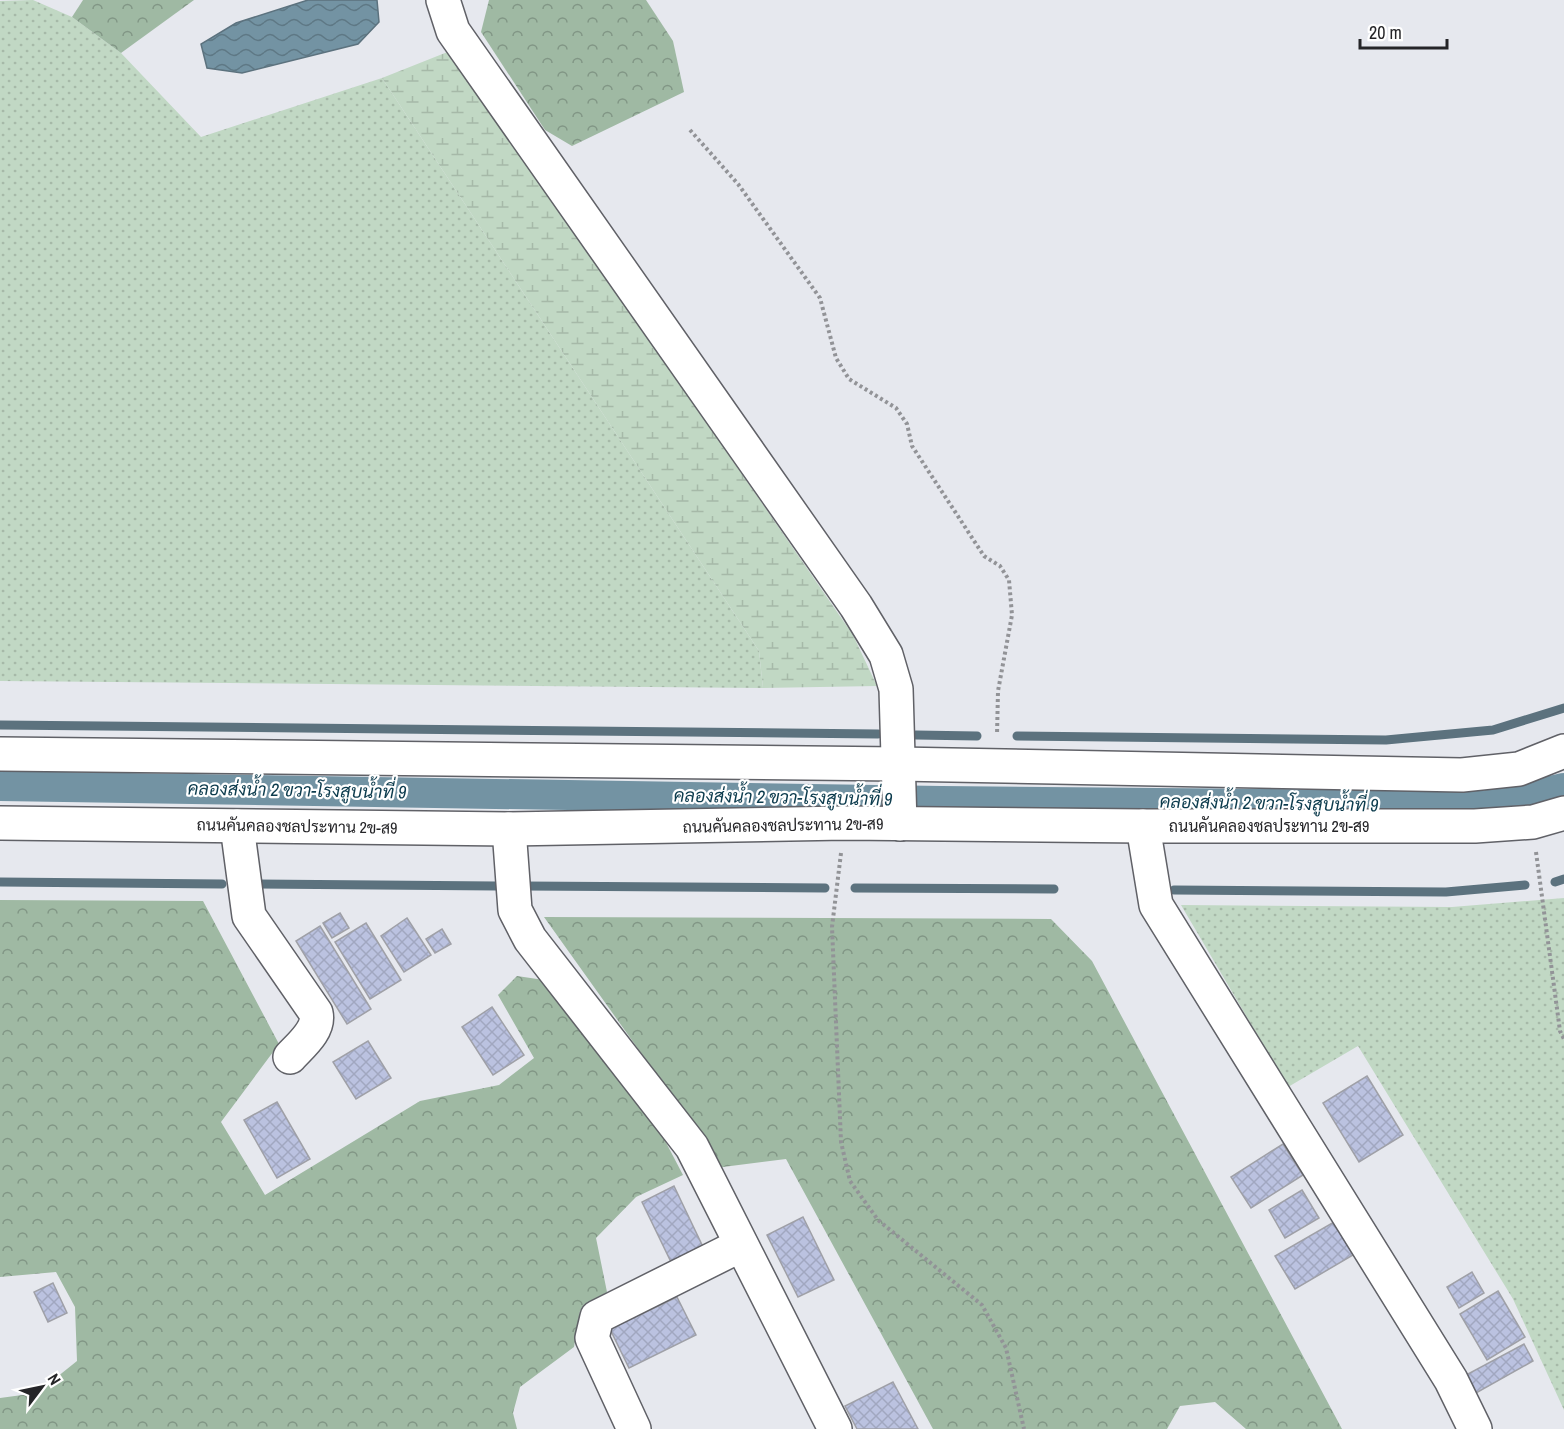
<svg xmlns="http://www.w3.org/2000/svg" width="1564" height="1429" font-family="'Archivo Narrow',Sarabun,sans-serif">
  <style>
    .grass { fill: url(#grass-dots) }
    .forest { fill: url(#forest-crowns) }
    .wetland { fill: url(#wetland-marsh) }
    .water { fill: url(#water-waves); stroke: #5c727e; stroke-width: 1.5 }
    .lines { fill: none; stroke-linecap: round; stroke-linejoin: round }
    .stream { stroke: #5c727e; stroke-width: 9 }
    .canal { stroke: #7393a3; stroke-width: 30 }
    .building { fill: url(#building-cross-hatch); stroke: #9fa0a7; stroke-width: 1.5 }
    .minor-casing { stroke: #606167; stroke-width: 36 }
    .path { stroke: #929397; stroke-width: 4; stroke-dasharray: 3 3; stroke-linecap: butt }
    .minor { stroke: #fff; stroke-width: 33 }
    .labels { text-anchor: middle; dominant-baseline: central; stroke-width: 4.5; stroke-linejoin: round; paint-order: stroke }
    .street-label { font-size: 16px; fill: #252528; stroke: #fff }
    .water-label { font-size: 18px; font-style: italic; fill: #0c3b4d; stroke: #fff }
  </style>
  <defs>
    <pattern id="grass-dots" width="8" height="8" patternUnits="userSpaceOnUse" patternTransform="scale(1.5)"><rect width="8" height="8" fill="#c1d8c4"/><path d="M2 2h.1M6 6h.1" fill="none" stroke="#a6b9a8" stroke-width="1.8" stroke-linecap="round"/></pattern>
    <pattern id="forest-crowns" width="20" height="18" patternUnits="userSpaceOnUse" patternTransform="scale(1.5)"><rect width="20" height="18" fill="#9fb9a3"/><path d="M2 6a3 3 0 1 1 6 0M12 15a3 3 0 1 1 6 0" fill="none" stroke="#819685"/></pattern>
    <pattern id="wetland-marsh" width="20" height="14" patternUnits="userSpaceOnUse" patternTransform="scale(1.5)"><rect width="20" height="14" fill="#c1d8c4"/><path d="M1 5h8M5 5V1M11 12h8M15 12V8" fill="none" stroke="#a6b9a8"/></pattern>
    <pattern id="water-waves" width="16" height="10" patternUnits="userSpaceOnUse" patternTransform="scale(1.5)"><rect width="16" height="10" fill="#7393a3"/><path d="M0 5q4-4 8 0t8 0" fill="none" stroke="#5e7885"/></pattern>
    <pattern id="building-cross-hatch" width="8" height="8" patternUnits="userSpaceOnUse" patternTransform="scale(1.5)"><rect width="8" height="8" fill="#bbc2e0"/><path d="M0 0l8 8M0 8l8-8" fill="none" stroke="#a1a7c0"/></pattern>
  </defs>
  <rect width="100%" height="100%" fill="#e6e8ee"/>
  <g class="grass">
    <path d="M33,0L72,17L121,53L201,137L382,78L759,651L763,688L0,681V1Z"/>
    <path d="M1564,898V1410L1513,1299L1358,1046L1288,1087L1181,905L1452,907Z"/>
  </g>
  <g class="forest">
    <path d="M83,0H194L121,53L72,17Z"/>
    <path d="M489,0H646L673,41L684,92L572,146L545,130L481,32Z"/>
    <path d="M0,900L203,901L279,1044L221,1122L265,1195L420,1101L499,1085L534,1058L498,995L517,976L544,980L661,1133L683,1175L636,1197L596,1238L607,1292L580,1311L574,1347L520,1387L513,1413L517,1429H0V1398L37,1393L77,1361L75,1307L56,1272L0,1277Z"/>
    <path d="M544,917L1051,919L1092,961L1342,1429H1246L1215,1402L1180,1406L1167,1429H933L786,1159L715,1168L701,1137Z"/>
  </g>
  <path class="wetland" d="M450,51L853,635L877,686L763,688L759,651L382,78Z"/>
  <path class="water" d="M308,0H377L379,22L358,44L242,73L207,68L201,44L236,23Z"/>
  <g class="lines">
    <g class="stream">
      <path d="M0,725L878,734"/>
      <path d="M916,735L977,736"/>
      <path d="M1017,736L1386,740L1493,730L1564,708"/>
      <path d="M0,882L222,884"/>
      <path d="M1555,882L1564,879"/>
      <path d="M258,884L496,886"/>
      <path d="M523,886L825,888"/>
      <path d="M855,888L1054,889"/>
      <path d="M1174,890L1446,892L1525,885"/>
    </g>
    <path class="canal" d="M0,786L941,801L1483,806L1564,788"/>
  </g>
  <g class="building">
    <path d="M340,913L349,928L332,938L323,923Z"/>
    <path d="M407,918L431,955L404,972L381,936Z"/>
    <path d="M366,923L401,980L370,999L335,942Z"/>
    <path d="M320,926L371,1009L347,1024L296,941Z"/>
    <path d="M442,929L451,944L435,953L426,939Z"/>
    <path d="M492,1007L524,1055L493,1075L462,1027Z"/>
    <path d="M368,1041L391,1078L356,1099L333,1062Z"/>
    <path d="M1367,1076L1403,1135L1359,1162L1323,1103Z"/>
    <path d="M277,1102L310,1159L277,1178L244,1120Z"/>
    <path d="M1283,1144L1303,1175L1251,1208L1231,1177Z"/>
    <path d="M674,1186L703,1247L671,1262L642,1202Z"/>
    <path d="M1302,1190L1319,1218L1285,1238L1269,1210Z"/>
    <path d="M803,1217L834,1280L798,1297L767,1235Z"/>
    <path d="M1334,1222L1353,1255L1295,1289L1275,1256Z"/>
    <path d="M1472,1272L1484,1293L1459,1308L1447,1287Z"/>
    <path d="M53,1283L67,1313L48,1322L34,1292Z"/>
    <path d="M1498,1291L1525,1337L1487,1360L1460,1314Z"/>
    <path d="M677,1297L696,1335L629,1368L610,1329Z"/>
    <path d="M1524,1344L1533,1361L1476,1393L1466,1375Z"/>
    <path d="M893,1382L918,1429H857L845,1406Z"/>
  </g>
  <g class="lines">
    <defs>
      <g id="minor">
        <path d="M443,0L453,31L856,606L886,655L896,689L900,824"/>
        <path d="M0,754L898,764L1462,775L1519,769L1564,751"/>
        <path d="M0,823L509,829L845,823L1143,826H1475L1533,822L1564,813"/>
        <path d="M237,826L249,916L316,1013C320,1030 301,1045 290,1057"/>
        <path d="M1143,826L1156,905L1451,1380L1475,1429"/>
        <path d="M509,829L515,910L530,939L692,1147L835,1429"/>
        <path d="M634,1429L592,1338L597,1317L741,1245"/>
      </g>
    </defs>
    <use href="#minor" class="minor-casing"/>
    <g class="path">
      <path d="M690,130L738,184L820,298L836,358L849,379L896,408L907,424L912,446L984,556L1000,566L1009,580L1012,615L998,691L997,735"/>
      <path d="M1536,852L1560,1031L1564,1039"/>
      <path d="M841,853L832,927L841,1142L850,1181L878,1220L982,1305L1006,1348L1024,1429"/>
    </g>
    <use href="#minor" class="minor"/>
  </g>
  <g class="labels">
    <g class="street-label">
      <text transform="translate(783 825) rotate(-1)">ถนนคันคลองชลประทาน 2ข-ส9</text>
      <text transform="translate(297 826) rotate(1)">ถนนคันคลองชลประทาน 2ข-ส9</text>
      <text x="1269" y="826">ถนนคันคลองชลประทาน 2ข-ส9</text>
    </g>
    <g class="water-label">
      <text transform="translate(297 790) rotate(1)">คลองส่งน้ำ 2 ขวา-โรงสูบน้ำที่ 9</text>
      <text transform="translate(783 797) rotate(1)">คลองส่งน้ำ 2 ขวา-โรงสูบน้ำที่ 9</text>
      <text transform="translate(1269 803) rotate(1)">คลองส่งน้ำ 2 ขวา-โรงสูบน้ำที่ 9</text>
    </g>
  </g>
  <g transform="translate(42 1387) rotate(58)" stroke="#ffffff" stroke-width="4.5" paint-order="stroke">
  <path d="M0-4.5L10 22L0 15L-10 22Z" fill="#252528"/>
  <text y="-9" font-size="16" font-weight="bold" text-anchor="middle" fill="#252528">N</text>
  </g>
  <path d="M1360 39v9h87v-9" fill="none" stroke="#252528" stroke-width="3"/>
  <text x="1369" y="39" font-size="18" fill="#252528" stroke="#ffffff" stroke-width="4.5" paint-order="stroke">20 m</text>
</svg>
